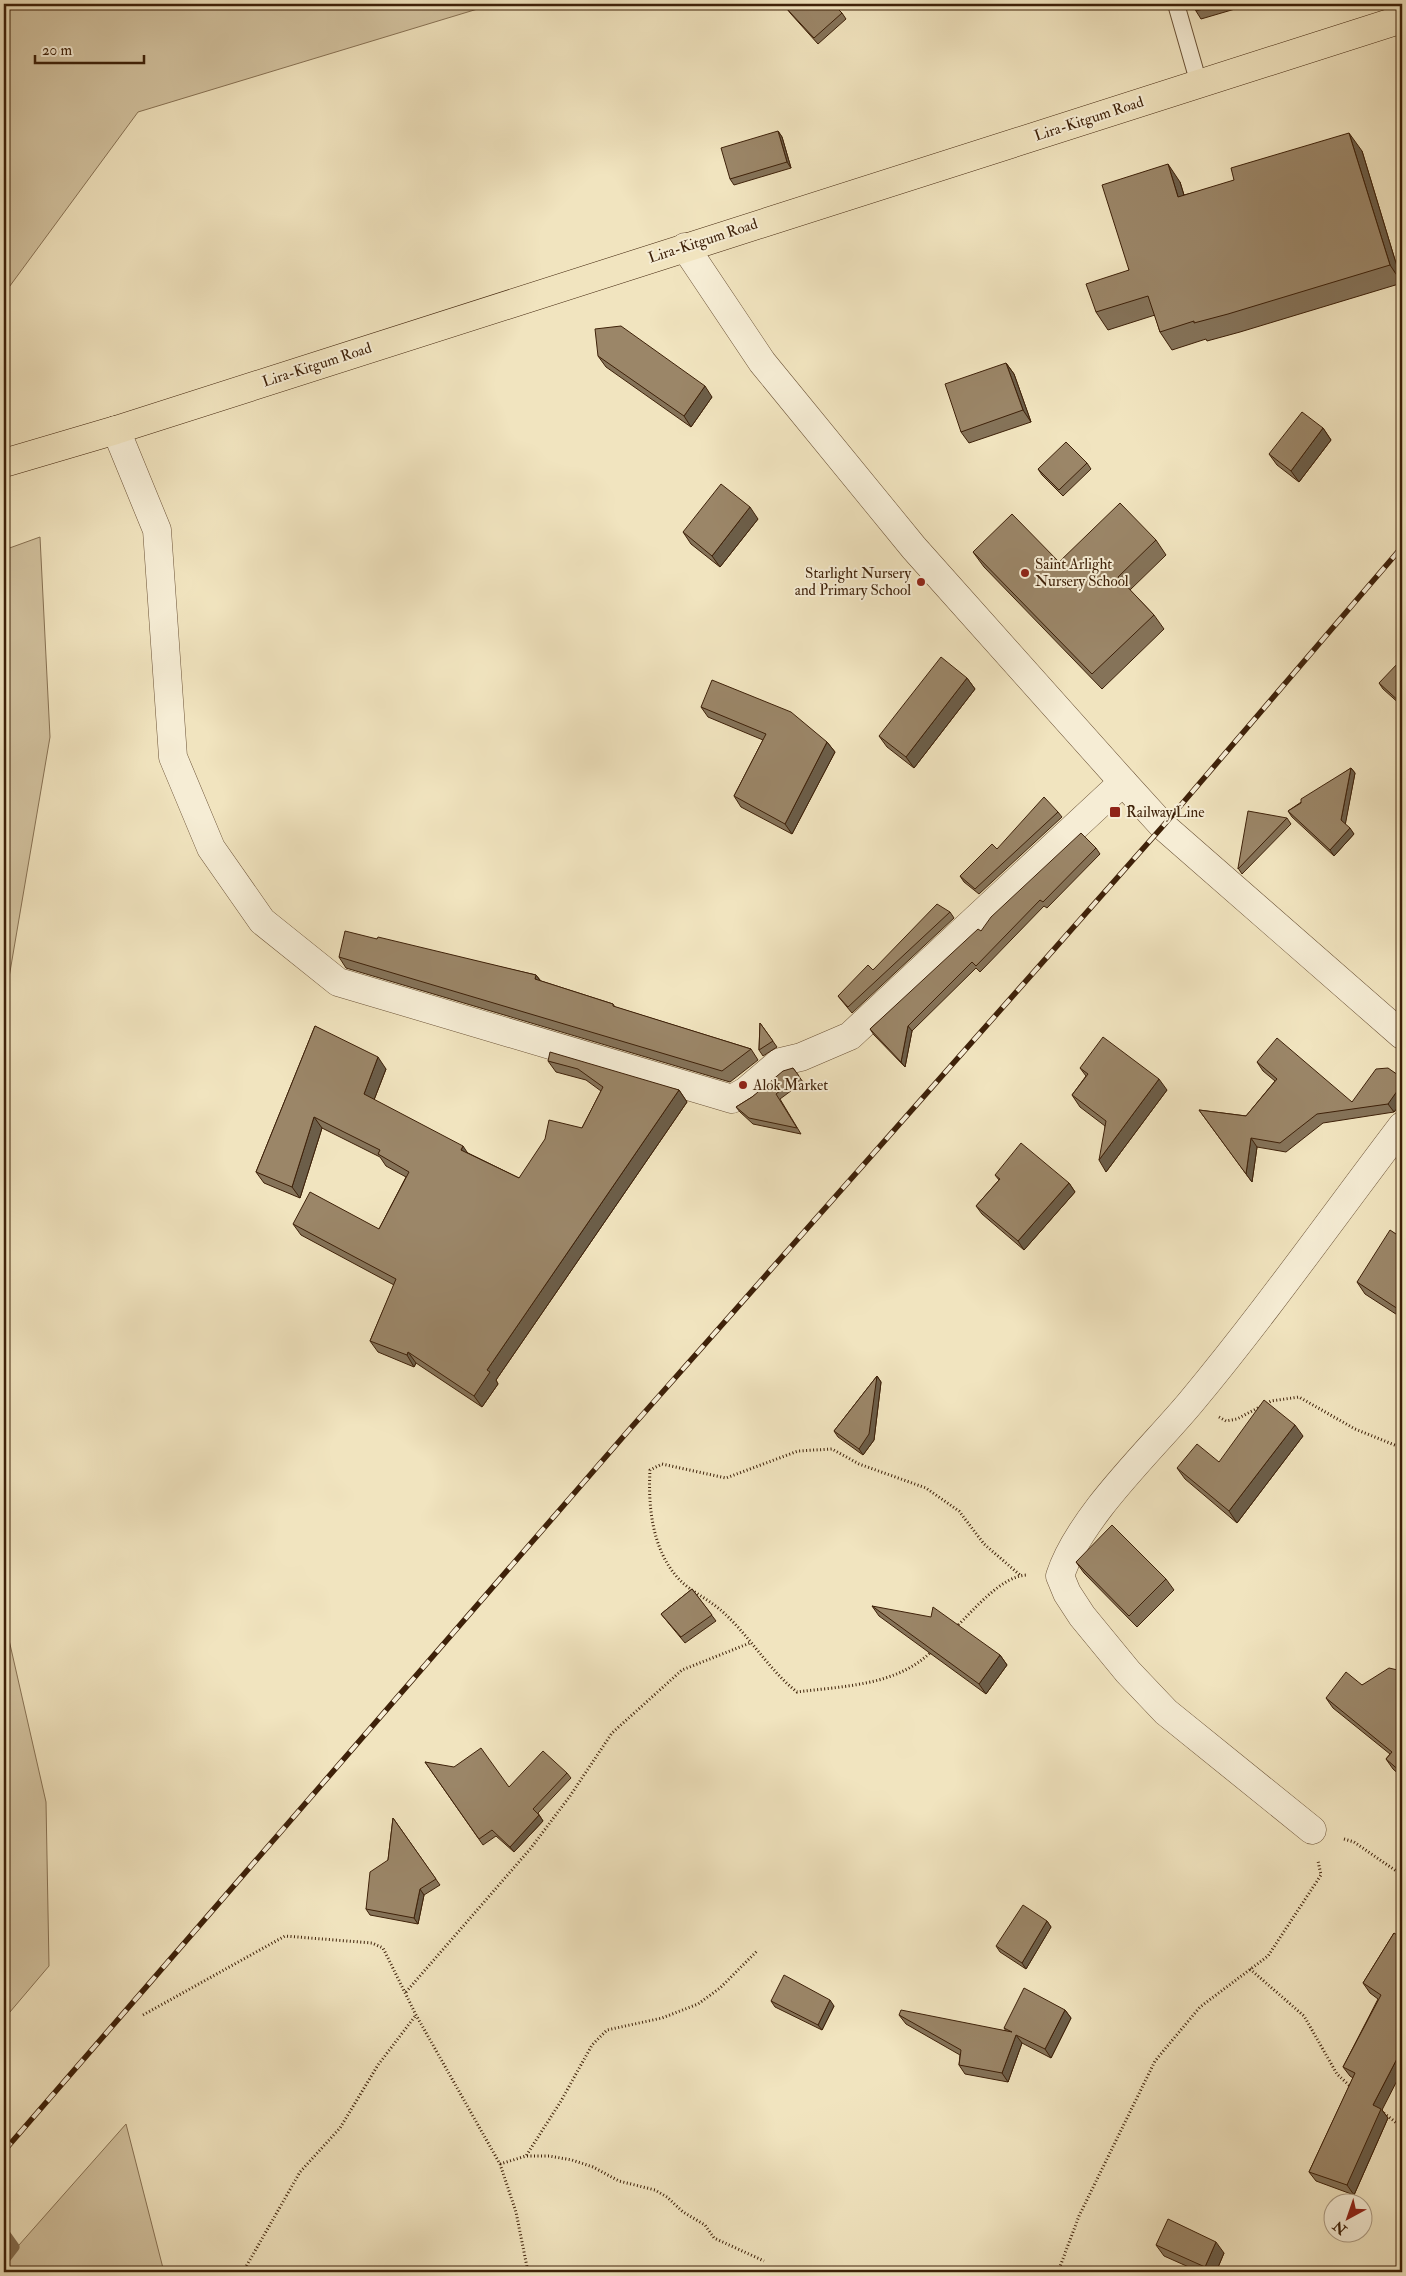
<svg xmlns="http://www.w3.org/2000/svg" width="1406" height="2276" font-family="'IM FELL Double Pica',serif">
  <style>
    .green { fill: #d3c3a0; stroke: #887254 }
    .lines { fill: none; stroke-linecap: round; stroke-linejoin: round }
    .stream { stroke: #856e51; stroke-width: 11 }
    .lane-casing { stroke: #6b5236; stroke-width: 18 }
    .street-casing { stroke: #6b5236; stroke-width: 29 }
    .primary-casing { stroke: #3e2109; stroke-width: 29 }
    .path { stroke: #3e2109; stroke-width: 3; stroke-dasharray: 1 2.5; stroke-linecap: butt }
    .lane { stroke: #f6edd5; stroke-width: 16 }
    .street { stroke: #f6edd5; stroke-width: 28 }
    .primary { stroke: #f1e4bf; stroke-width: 28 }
    .rail-casing { stroke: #3e2109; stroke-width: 5.5 }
    .rail { stroke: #f6edd5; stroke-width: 4; stroke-dasharray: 11; stroke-linecap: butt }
    .wall { fill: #857359; stroke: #3e2109 }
    .shaded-wall { fill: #6c5e49; stroke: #3e2109 }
    .building { fill: #9b8668; stroke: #3e2109 }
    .poi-dot { fill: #8f2418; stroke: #f6edd5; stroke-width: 2 }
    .labels { text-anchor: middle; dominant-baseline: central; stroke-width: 4; stroke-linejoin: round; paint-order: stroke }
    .street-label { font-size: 15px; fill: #3e2109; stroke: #f6edd5 }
    .poi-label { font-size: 15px; fill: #3e2109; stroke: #f6edd5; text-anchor: start }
  </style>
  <rect width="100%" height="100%" fill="#f1e4bf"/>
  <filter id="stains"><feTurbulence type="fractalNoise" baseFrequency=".004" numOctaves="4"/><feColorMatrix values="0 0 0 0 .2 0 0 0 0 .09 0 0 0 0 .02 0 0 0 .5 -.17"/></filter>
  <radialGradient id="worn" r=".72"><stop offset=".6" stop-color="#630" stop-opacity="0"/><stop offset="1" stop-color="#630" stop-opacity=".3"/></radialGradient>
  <g class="green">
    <path d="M4,4H494L138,112L4,294Z"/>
    <path d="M40,537L50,737L4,1007V1049V550Z"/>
    <path d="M4,1618L46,1802L49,1966L4,2019Z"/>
    <path d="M126,2124L164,2272H4V2262Z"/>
  </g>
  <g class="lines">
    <path class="stream" d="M4,2233L14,2247L4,2260"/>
    <defs>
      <path id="lane" d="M1176,4L1199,84"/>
      <g id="street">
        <path d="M685,247L762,362L914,548L1123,782L1163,826L1402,1035"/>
        <path d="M116,430L157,530L173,757L211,848L262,921L338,982L732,1099L746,1091L780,1062L801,1057L850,1036L1123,782"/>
        <path d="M1312,1830L1166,1712L1128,1672L1082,1616L1067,1593L1060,1576C1079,1517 1151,1450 1191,1402C1265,1313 1332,1218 1402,1126"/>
      </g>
      <path id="primary" d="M4,463L116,430L1402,19"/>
    </defs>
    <use href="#lane" class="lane-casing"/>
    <use href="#street" class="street-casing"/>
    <use href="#primary" class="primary-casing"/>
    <g class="path">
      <path d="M1219,1417L1226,1421L1237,1419L1271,1401L1299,1397L1355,1429L1402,1448"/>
      <path d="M956,1627C974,1610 1002,1575 1028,1575"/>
      <path d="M932,1651C897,1686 843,1686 797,1692C769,1670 751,1638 725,1614C711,1600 690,1592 677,1577C652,1548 648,1506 650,1470L662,1464L726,1478L798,1451L832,1449L859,1464L926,1488L959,1511L984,1544L1020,1575"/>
      <path d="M1344,1839L1354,1842L1402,1875"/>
      <path d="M1250,1969L1304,2016L1337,2074L1352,2088"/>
      <path d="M406,1992L531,1848L570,1796L612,1733L682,1670L750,1643"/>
      <path d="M143,2015L285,1936L372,1943L383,1948L416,2015L500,2164L516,2212L528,2272"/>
      <path d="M1381,2111L1402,2127"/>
      <path d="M527,2156H549L572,2160L593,2167L619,2181L655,2190L667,2197L683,2212L705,2225L714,2238L764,2261"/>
      <path d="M500,2164L526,2156L561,2101L592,2045L607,2030L662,2018L698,2004L720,1988L758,1950"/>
      <path d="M243,2272L300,2172L340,2128L378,2065L416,2015"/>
      <path d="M1058,2272L1079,2216L1155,2061L1200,2007L1268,1956L1321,1875L1318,1861"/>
    </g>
    <use href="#lane" class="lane"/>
    <use href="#street" class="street"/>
    <use href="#primary" class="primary"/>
    <defs>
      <path id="rail" d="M4,2151L629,1430L1163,826L1402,547"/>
    </defs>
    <use href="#rail" class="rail-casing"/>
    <use href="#rail" class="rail"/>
  </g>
  <g class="wall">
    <path d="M1194,4H1239L1234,5L1235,9L1201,19L1196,11Z"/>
    <path d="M787,9L842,13L846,19L818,44L791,14Z"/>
    <path d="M778,131L782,137L791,168L734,185L730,179Z"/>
    <path d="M1362,151L1402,283L1240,332L1207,341L1206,339L1172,350L1160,332L1155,315L1108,330L1096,312L1129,270L1180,182L1184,195Z"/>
    <path d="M598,356L712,397L691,427L606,367Z"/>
    <path d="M1006,363L1014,374L1031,422L969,443L961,432Z"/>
    <path d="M1323,428L1331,440L1299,482L1277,465L1269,454Z"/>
    <path d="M1087,463L1091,469L1063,496L1042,475L1038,469Z"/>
    <path d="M758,519L720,567L691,544L683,532Z"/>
    <path d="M1156,540L1166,555L1130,590L1154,615L1164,629L1102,689L984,567L973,552L1059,562Z"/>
    <path d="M1402,665V706L1383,689L1379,683Z"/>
    <path d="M967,678L975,689L914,768L887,747L879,736Z"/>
    <path d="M701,707L827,742L835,752L792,834L741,807L734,796L763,740L708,717Z"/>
    <path d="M1351,768L1355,773L1345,824L1354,834L1334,856L1292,817L1288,811Z"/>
    <path d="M1058,812L1062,817L979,894L964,882L960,876L997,849Z"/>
    <path d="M1287,818L1291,824L1242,874L1238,868Z"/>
    <path d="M1096,848L1100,854L1047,908L1044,906L980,972L976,968L912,1031L905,1067L874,1035L870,1029L981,931Z"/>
    <path d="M950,912L954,918L852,1013L842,1001L838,996Z"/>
    <path d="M377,939L536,975L541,981L613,1004L615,1007L751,1049L758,1060L730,1082L346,968L339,957Z"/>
    <path d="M760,1023L777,1047L763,1056L759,1050Z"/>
    <path d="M315,1026L386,1069L374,1100L468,1153L519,1178L582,1128L601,1091L586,1080L556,1072L548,1061L679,1090L687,1102L496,1380L498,1384L482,1407L416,1363L414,1367L378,1352L370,1341L394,1285L301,1235L293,1224L379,1229L406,1177L386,1166L380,1157L322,1128L300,1198L264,1183L256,1172Z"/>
    <path d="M1257,1062L1352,1102L1398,1075L1402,1080V1102L1394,1112L1323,1123L1286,1152L1257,1147L1252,1182L1199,1110L1246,1116L1275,1081L1263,1071Z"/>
    <path d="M793,1068L803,1082L780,1099L801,1134L753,1124L740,1112L736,1107L752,1097Z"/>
    <path d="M1080,1068L1167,1090L1106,1172L1105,1126L1080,1107L1072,1095L1086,1076Z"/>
    <path d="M995,1175L1069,1183L1075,1192L1024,1250L982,1214L976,1206L999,1180Z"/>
    <path d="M1402,1238V1318L1365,1294L1357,1282Z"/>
    <path d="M877,1376L881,1382L874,1440L863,1455L838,1437L834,1431Z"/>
    <path d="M1303,1436L1237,1523L1185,1479L1177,1468L1219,1462Z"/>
    <path d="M1076,1562L1166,1579L1174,1590L1137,1627L1084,1573Z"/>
    <path d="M692,1589L716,1621L685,1643L661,1614Z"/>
    <path d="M872,1606L1000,1655L1007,1665L986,1694L879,1616Z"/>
    <path d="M1402,1671V1777L1393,1769L1386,1759L1390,1754L1333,1708L1326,1698Z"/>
    <path d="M425,1762L509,1787L567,1773L571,1778L538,1813L543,1821L514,1852L496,1836L483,1845Z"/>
    <path d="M393,1818L440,1885L424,1895L418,1924L370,1915L366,1909L388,1860Z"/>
    <path d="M1047,1921L1051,1927L1026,1969L1000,1952L996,1946Z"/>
    <path d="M1394,1933L1382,2110L1388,2118L1354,2195L1316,2181L1309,2172L1353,2078L1350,2076L1343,2067L1378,1999L1370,1993L1363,1983Z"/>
    <path d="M771,2001L834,2006L822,2030L775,2007Z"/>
    <path d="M1065,2010L1071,2018L1051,2058L1022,2043L1008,2082L965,2074L959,2065L960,2055L906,2024L899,2015L1006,2031L1004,2028Z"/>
    <path d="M1156,2245L1224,2253L1216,2272H1200L1164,2256Z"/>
  </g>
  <g class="shaded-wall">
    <path d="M778,131L782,137L791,168L787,162Z"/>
    <path d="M1349,133L1362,151L1402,283L1390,265Z"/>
    <path d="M1168,164L1180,182L1190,215L1178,197Z"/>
    <path d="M1006,363L1014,374L1031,422L1023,410Z"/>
    <path d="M705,386L712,397L691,427L684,416Z"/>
    <path d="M1323,428L1331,440L1299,482L1291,471Z"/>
    <path d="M750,507L758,519L720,567L712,556Z"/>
    <path d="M967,678L975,689L914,768L906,757Z"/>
    <path d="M827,742L835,752L792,834L785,824Z"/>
    <path d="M1351,768L1355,773L1345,826L1341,820Z"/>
    <path d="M1350,828L1354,834L1334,856L1330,850Z"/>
    <path d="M536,975L544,986L535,979Z"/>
    <path d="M908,1026L912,1031L905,1067L901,1062Z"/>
    <path d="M378,1057L386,1069L372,1105L364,1094Z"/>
    <path d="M1398,1075L1402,1080V1102L1394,1112L1388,1104Z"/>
    <path d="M1159,1079L1167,1090L1106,1172L1099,1160Z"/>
    <path d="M679,1090L687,1102L496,1380L498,1384L482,1407L474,1396L487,1370Z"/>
    <path d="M314,1117L322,1128L300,1198L292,1187Z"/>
    <path d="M1251,1138L1257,1147L1252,1182L1246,1174Z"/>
    <path d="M463,1146L471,1158L461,1150Z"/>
    <path d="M1069,1183L1075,1192L1024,1250L1018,1241Z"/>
    <path d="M408,1352L416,1363L414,1367L407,1355Z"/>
    <path d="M877,1376L881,1382L874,1440L863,1455L859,1449Z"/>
    <path d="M1295,1425L1303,1436L1237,1523L1229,1511Z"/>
    <path d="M1000,1655L1007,1665L986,1694L979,1684Z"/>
    <path d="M539,1815L543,1821L514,1852L510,1847Z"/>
    <path d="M420,1889L424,1895L418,1924L414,1918Z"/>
    <path d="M1047,1921L1051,1927L1026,1969L1022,1963Z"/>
    <path d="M830,2000L834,2006L822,2030L818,2025Z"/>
    <path d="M1065,2010L1071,2018L1051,2058L1045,2049Z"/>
    <path d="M1016,2035L1022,2043L1008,2082L1002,2073Z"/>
    <path d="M1402,2049V2071L1382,2110L1388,2118L1354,2195L1347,2185L1373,2105Z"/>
    <path d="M1216,2242L1224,2253L1216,2272H1209L1205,2267Z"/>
  </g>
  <g class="building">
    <path d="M793,4H833L842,13L814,38L787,9Z"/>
    <path d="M1194,4H1221L1196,11Z"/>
    <path d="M778,131L787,162L730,179L721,148Z"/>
    <path d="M1349,133L1390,265L1228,314L1194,323V321L1160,332L1148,296L1096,312L1086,284L1129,270L1102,185L1168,164L1178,197L1234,180L1231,168Z"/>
    <path d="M621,326L705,386L684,416L598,356L595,329Z"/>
    <path d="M1006,363L1023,410L961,432L945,384Z"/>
    <path d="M1302,412L1323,428L1291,471L1269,454Z"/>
    <path d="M1066,442L1087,463L1059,490L1038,469Z"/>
    <path d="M721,484L750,507L712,556L683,532Z"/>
    <path d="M1120,503L1156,540L1118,577L1154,615L1092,674L973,552L1012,514L1059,562Z"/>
    <path d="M941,657L967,678L906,757L879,736Z"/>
    <path d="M1399,662L1402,665V704L1379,683Z"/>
    <path d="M712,680L791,712L827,742L785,824L734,796L766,734L701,707Z"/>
    <path d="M1351,768L1341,820L1350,828L1330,850L1288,811L1301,803V799Z"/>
    <path d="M1044,797L1058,812L975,889L960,876L992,844L997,849Z"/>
    <path d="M1248,811L1287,818L1238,869V868Z"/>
    <path d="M1081,833L1096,848L1043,902L1040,900L976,966L972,962L908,1026L901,1062L870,1029L978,929L981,931L991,917Z"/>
    <path d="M937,904L950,912L848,1007L838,996L868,965L873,970Z"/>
    <path d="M345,931L377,939L378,937L536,975L535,979L613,1004V1006L751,1049L722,1071L339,957Z"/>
    <path d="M760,1023L773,1041L759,1050Z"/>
    <path d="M315,1026L378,1057L364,1094L463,1146L461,1150L519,1178L545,1139L549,1120L582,1128L603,1087L578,1069L548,1061L550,1052L679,1090L487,1370L490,1372L474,1396L408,1352L407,1355L370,1341L396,1279L293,1224L310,1192L379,1229L409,1172L378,1154L380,1150L314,1117L292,1187L256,1172Z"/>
    <path d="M1103,1037L1159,1079L1099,1160L1106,1121L1072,1095L1088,1074L1080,1068Z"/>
    <path d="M1277,1038L1352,1102L1376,1069L1388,1068L1398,1075L1400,1087L1388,1104L1317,1114L1280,1143L1251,1138L1246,1174L1199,1110L1246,1116L1277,1079L1257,1062Z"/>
    <path d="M793,1068L799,1076L776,1094L797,1128L749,1118L736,1107L752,1097L783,1071Z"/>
    <path d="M1021,1143L1069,1183L1018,1241L976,1206L1000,1179L995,1175Z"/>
    <path d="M1390,1230L1402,1238V1310L1401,1311L1357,1282Z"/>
    <path d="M877,1376L869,1434L859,1449L834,1431Z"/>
    <path d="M1264,1400L1295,1425L1229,1511L1177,1468L1197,1444L1219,1462Z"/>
    <path d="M1112,1525L1166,1579L1129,1616L1076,1562Z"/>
    <path d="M692,1589L712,1615L681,1637L661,1614Z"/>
    <path d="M872,1606L931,1617L933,1607L1000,1655L979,1684Z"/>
    <path d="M1389,1668L1402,1671V1773L1386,1759L1392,1752L1326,1698L1346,1672L1362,1685Z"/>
    <path d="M481,1748L509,1787L543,1751L567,1773L533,1809L539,1815L510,1847L492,1830L479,1839L425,1762L454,1767Z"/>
    <path d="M393,1818L436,1879L420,1889L414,1918L366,1909L370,1872L388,1860Z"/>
    <path d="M1023,1905L1047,1921L1022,1963L996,1946Z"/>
    <path d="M1394,1933L1402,1938V2049L1373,2105L1381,2109L1347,2185L1309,2172L1355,2073L1343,2067L1381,1995L1363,1983Z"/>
    <path d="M784,1975L830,2000L818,2025L771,2001Z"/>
    <path d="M1024,1988L1065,2010L1045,2049L1016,2035L1002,2073L959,2065L961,2050L899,2015L901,2010L1012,2032L1004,2028Z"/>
    <path d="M1168,2219L1216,2242L1205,2267L1156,2245Z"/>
  </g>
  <g class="poi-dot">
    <circle cx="1025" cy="573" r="5"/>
    <circle cx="921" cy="582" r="5"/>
    <rect x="1109" y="806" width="12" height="12" rx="2.5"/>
    <circle cx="743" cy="1085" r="5"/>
  </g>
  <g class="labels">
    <g class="street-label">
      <text transform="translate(1089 119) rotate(-18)">Lira-Kitgum Road</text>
      <text transform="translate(703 241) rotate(-18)">Lira-Kitgum Road</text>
      <text transform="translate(317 365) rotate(-18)">Lira-Kitgum Road</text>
    </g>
    <g class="poi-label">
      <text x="1035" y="564">Saint Arlight<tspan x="1035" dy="17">Nursery School</tspan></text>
      <text x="911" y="573" text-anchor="end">Starlight Nursery<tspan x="911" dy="17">and Primary School</tspan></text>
      <text x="1126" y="812">Railway Line</text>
      <text x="753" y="1085">Alok Market</text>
    </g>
  </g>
  <rect width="1406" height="2276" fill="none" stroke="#f1e4bf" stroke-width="20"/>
  <rect x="5" y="5" width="1396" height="2266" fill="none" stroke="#3e2109" stroke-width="2.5"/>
  <rect x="10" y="10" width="1386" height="2256" fill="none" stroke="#3e2109"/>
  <g transform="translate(1348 2218) rotate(220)"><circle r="24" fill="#f6edd5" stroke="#ac9b83"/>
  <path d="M0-4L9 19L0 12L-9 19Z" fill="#8f2418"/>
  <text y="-8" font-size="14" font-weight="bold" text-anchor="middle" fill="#3e2109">N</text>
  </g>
  <path d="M35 55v8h109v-8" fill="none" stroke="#3e2109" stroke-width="2.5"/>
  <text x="42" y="55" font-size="15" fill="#3e2109" stroke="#f6edd5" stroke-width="4" paint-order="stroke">20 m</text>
  <rect width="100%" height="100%" filter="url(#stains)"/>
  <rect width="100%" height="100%" fill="url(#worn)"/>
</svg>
